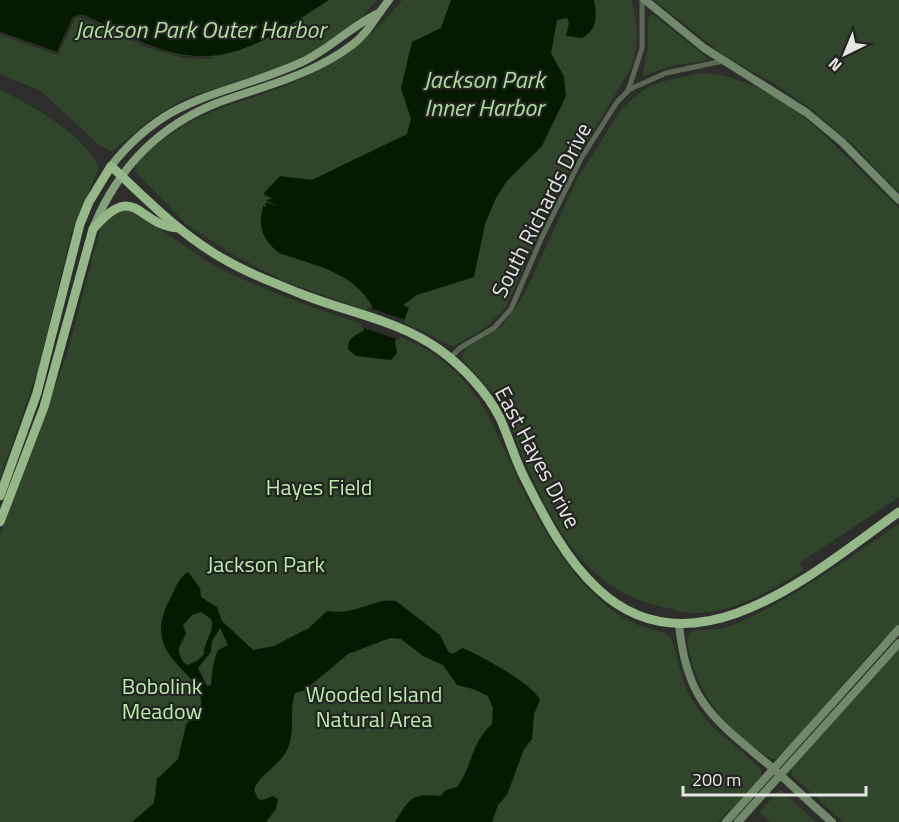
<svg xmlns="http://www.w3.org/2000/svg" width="899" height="822" font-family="'Titillium Web',sans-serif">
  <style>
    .green { fill: #31452a }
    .water { fill: #051a00; fill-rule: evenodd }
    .pier { fill: #2d2e2c }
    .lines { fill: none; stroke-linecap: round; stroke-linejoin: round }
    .street { stroke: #5a6855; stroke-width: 5 }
    .secondary { stroke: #72886a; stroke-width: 8 }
    .primary { stroke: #84a17b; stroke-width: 8 }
    .highway { stroke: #95b889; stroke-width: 9 }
    .labels { text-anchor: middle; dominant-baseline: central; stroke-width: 4.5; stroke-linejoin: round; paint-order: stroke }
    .street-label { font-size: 22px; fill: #e6e7e5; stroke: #232422 }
    .park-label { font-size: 22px; fill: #baeda9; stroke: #232422 }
    .water-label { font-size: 24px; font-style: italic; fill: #addf9b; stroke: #232422 }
  </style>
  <rect width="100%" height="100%" fill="#2d2e2c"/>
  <g class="green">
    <path d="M59,0H377L357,22L313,53L274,70L186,98L154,117L112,151L99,145L41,91L0,74V32L57,52Z"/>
    <path d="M402,0H631C639,22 639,46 631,68L559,188L506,307L488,326L452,347L419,329L286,282L230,253L186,224L135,171C135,161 143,156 150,150C206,101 259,103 319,70C352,52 379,29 402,0Z"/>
    <path d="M654,0H899V192L855,147L814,111L775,84L725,56Z"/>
    <path d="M652,14L706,57V61L675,65L642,76L648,47V18Z"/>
    <path d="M702,73C787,79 840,155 899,208V497L799,563L804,570C770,591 731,615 690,613C682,613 675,610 668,608C590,594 557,533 527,466C518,447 512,426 502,407C492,390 477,376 464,362L462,355L467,348L501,327L524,295L577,179L623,107L645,89L660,82Z"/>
    <path d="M0,90C33,106 83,133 99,168L71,234L39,367L0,479Z"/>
    <path d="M123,208C162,225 192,256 231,274C270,292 310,306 350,320C380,330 412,338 438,357C481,391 489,417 511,464C528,503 549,541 575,574C591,593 611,613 634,623C646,629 662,629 671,638C679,657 680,678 690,696C709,732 736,742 761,770V778L718,822H0V536L67,354L100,230L104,221Z"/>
    <path d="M899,524V625L884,641L880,642L779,758L772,759C733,736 699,698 690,654C689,648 685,637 691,633C697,628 711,630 718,629C728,627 739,623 748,618C801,593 850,557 899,524Z"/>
    <path d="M899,648V822H843L793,776L791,768Z"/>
    <path d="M780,789L816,822H770L759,812Z"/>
  </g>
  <g class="water">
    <path d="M0,0H329L286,28L287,33L281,36L278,32C199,79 158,49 84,15L73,17L57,52L0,32Z"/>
    <path d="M451,0H594C597,16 598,29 582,38L566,36L569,23L567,18L557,20L551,53L564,77L566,96L542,146L507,181L496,198L485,224L474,277L417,295L403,305L409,308L395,342L397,353L391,360L356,356L348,349C348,338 354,336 363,331L372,306C352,271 315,266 279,253C262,239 258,228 263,206L269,208L265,206L266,202L279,207L267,201L268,199H273L263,194L280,176L312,180L407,134L411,119L401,88L412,42L441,28Z"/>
    <path d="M188,572L200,588L201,597L217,607L222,621L253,650L274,646L309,628L327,611C358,616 373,597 396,601L440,635L448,651L453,654L462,648C480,655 533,684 540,700L534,714L532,739L524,749L507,795L498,805L492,822H395C410,799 410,793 440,796L446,790L457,787C473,766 470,744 492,724L493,708L488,696L473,689L457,685L443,665L423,656L401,639L390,638L348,654L305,690L295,693C289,710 295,729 289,745C283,765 260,772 254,790L258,799L262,800L273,796L278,799L276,809L266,822H132L154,803L157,779L178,759L186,725L201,706C206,670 137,660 170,599C176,588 177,579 188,572ZM201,612L211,619C216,631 203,641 204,654L197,661L187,665L184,663C174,647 181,647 186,633L183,625L192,615ZM220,628L228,645L218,650C213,661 212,673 211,685L207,686L198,668L211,652L212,641Z"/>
  </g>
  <g class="pier">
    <path d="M80,14L154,47L180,55L214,57L255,45L210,59L184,58L148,48L80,17L75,19L58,55L0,35V32L57,52L73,17Z"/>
    <path d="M368,307L405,320L399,340L361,327Z"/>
  </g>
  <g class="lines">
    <g class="street">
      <path d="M628,90L666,73L723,61"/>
      <path d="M450,358L460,348L494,328L511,309L542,237L582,157L617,102L628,91L642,48V0"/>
    </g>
    <g class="secondary">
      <path d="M645,0L704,48L807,113L842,142L899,200"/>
      <path d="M679,624C686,702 714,719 770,766C791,784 811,804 832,822"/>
      <path d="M726,822L899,629"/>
      <path d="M738,822L899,643"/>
    </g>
    <g class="primary">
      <path d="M111,166C171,91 223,98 302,62C330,49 351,26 379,13"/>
      <path d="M94,226C118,168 159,126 217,103C263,86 311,76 352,45C369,32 376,16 389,0"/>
    </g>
    <g class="highway">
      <path d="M0,496L37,393L80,224L89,202L111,166C143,196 174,228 212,252C238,269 269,281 299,293C345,312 399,320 440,350C463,367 487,392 500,418C509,438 515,460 525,479C544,517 566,560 598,589C695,680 818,569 899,512"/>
      <path d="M0,522L44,407L93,229C136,179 137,226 179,228"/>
    </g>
  </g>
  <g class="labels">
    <g class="street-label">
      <text transform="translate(541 210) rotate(-63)">South Richards Drive</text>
      <text transform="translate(538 457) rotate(62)">East Hayes Drive</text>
    </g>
    <g class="park-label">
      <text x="319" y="487">Hayes Field</text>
      <text x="266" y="564">Jackson Park</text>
      <text x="162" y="686">Bobolink<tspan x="162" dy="25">Meadow</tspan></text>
      <text x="374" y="694">Wooded Island<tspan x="374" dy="25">Natural Area</tspan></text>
    </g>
    <g class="water-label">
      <text x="200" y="29">Jackson Park Outer Harbor</text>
      <text x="484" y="79">Jackson Park<tspan x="484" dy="28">Inner Harbor</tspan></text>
    </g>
  </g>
  <g transform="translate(845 54) rotate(223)" stroke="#232422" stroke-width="4.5" paint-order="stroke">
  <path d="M0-4.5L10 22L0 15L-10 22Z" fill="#e6e7e5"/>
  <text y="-9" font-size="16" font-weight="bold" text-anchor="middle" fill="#e6e7e5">N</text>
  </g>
  <path d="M683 786v9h183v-9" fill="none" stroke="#e6e7e5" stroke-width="3"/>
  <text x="692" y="786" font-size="18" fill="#e6e7e5" stroke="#232422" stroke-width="4.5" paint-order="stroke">200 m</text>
</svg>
